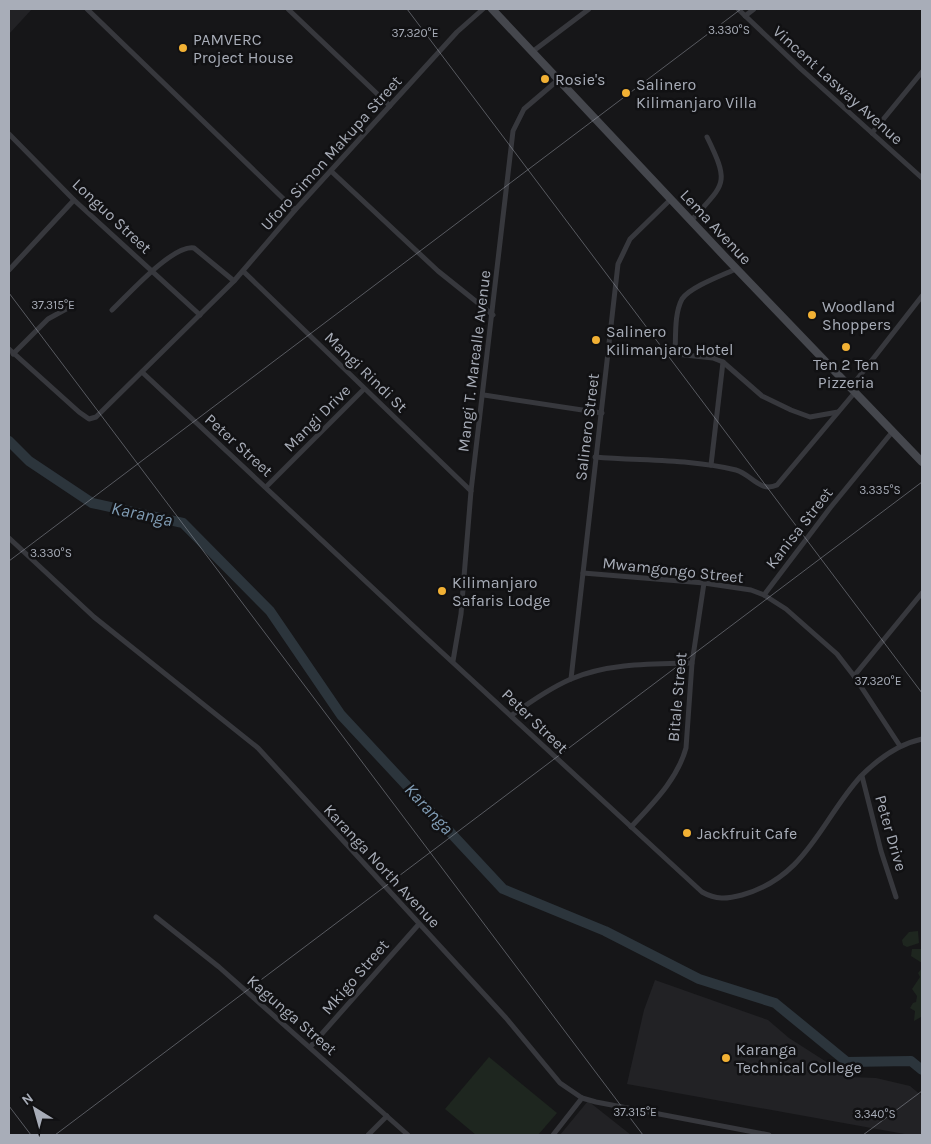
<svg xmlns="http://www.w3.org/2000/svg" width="931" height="1144" font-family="Karla,sans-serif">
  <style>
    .built { fill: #222225 }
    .green { fill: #1e261f }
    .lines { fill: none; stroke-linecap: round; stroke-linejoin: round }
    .river { stroke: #2c353c; stroke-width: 10 }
    .street { stroke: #37383d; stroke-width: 5 }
    .secondary { stroke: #45474d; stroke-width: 8 }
    .ticks { fill: none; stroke: #a8adb8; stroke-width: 1; stroke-opacity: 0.45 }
    .poi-dot { fill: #f2b134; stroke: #111113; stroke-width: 2 }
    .labels { text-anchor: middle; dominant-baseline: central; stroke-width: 5; stroke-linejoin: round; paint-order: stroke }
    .poi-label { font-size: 16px; fill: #a8adb8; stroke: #111113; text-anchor: start }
    .street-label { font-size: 16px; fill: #a8adb8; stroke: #111113 }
    .water-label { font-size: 18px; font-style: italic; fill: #7f9bb3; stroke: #111113 }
    .ticks-label { font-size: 12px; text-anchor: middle; fill: #a8adb8; stroke: #111113; stroke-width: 5; stroke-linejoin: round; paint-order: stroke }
  </style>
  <rect width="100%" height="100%" fill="#161618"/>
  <g class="built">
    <path d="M9,9H32L9,34Z"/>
    <path d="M655,980L768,1020L789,1038L850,1077L876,1078L910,1086L922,1096V1135H910L627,1084L644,1010Z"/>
    <path d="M588,1101L631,1135H560Z"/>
  </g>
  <g class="green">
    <path d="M918,931L919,943L907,947L903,945L902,940L909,932Z"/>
    <path d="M912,949H922V963L911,956Z"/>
    <path d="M922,968V1013L921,1017L914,1021L915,1011L910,1008L913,1003L916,1002L917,996L912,989L920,977L918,973Z"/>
    <path d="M489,1057L557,1113L538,1135H476L445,1109Z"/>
  </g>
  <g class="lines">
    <path class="river" d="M9,441L29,461L92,503L183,523L270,611L341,715L503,889L605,931L699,979L775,1003L847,1062L911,1061L922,1070"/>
    <g class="street">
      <path d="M87,9L295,210"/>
      <path d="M288,9L390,106"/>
      <path d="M738,9L801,69L922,178"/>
      <path d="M745,16L754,9"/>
      <path d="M532,52L589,9"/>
      <path d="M872,133L922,72"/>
      <path d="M9,134L74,200L200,315"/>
      <path d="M331,171L438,271L493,315"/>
      <path d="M691,221C724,183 731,186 707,137"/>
      <path d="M9,270L74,200"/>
      <path d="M243,271L471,491"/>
      <path d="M112,310C128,295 173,244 194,248L234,281"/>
      <path d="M610,347L713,358L723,362L762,396L791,410L810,417L838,412"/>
      <path d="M9,349L79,412L89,419L96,417L234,281L295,210L457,32L483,9"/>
      <path d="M675,353C676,337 674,314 682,299C690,287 723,275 736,269"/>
      <path d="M13,354L48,319L68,308"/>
      <path d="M142,372L423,635L702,892C716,900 727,899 742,895C807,877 821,820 861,776C878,759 899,744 922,739"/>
      <path d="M851,387L922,296"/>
      <path d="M484,395L602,413"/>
      <path d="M595,457C642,461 691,459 736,470C751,474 760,493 777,485L856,391"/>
      <path d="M711,465L723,362"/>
      <path d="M266,487L364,389"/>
      <path d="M9,538L94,617L258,748L506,1018L560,1083L582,1098L596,1102L769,1135"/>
      <path d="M583,573L704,583L751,590L764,595L786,609L837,654L854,676L900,746"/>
      <path d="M764,595L830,508L893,431"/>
      <path d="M453,661L461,614L471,491L513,131L524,109L558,80"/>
      <path d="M854,676L922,593"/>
      <path d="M571,679L618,264L630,239L671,199"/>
      <path d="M512,715C530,702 550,688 571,679C609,663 652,664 692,663"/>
      <path d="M862,776L881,851L896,897"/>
      <path d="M631,827C653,803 677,780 686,748L692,663L704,583"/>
      <path d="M156,917L219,967L408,1135"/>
      <path d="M311,1046L419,924"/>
      <path d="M368,1135L387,1116"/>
      <path d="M553,1135L582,1098"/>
    </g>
    <path class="secondary" d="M492,9L727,259L922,462"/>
  </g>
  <path class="ticks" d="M407,9L922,693M9,293L643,1135M9,561L741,9M9,1106L31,1135M55,1135L922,482M863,1135L922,1091"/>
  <g class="poi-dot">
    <circle cx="183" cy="48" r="5"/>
    <circle cx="545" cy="79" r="5"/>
    <circle cx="626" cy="93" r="5"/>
    <circle cx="812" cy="315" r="5"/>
    <circle cx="596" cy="340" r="5"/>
    <circle cx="846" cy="347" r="5"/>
    <circle cx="442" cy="591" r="5"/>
    <circle cx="687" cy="833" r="5"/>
    <circle cx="726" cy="1058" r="5"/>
  </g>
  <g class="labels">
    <g class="poi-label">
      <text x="193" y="39">PAMVERC<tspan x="193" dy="18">Project House</tspan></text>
      <text x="555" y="79">Rosie's</text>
      <text x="636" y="84">Salinero<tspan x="636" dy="18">Kilimanjaro Villa</tspan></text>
      <text x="822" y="306">Woodland<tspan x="822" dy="18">Shoppers</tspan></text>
      <text x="606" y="331">Salinero<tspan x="606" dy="18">Kilimanjaro Hotel</tspan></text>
      <text x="846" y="364" text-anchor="middle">Ten 2 Ten<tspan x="846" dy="18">Pizzeria</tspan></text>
      <text x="452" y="582">Kilimanjaro<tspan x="452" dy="18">Safaris Lodge</tspan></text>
      <text x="697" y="833">Jackfruit Cafe</text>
      <text x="736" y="1049">Karanga<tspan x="736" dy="18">Technical College</tspan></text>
    </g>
    <g class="street-label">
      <text transform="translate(838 85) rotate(42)">Vincent Lasway Avenue</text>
      <text transform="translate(331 153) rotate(-48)">Uforo Simon Makupa Street</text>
      <text transform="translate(112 216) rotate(43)">Longuo Street</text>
      <text transform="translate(716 227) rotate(47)">Lema Avenue</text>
      <text transform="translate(474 361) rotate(-83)">Mangi T. Marealle Avenue</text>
      <text transform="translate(366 372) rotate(44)">Mangi Rindi St</text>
      <text transform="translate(317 418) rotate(-45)">Mangi Drive</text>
      <text transform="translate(587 427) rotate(-83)">Salinero Street</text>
      <text transform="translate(239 445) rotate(42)">Peter Street</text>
      <text transform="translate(799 528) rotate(-52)">Kanisa Street</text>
      <text transform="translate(673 570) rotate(6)">Mwamgongo Street</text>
      <text transform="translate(677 697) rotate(-85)">Bitale Street</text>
      <text transform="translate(535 721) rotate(44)">Peter Street</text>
      <text transform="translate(891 833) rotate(74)">Peter Drive</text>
      <text transform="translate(382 866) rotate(47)">Karanga North Avenue</text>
      <text transform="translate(355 977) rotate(-49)">Mkigo Street</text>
      <text transform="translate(292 1015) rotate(41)">Kagunga Street</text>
    </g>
    <g class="water-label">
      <text transform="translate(142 514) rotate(12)">Karanga</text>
      <text transform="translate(429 809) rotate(47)">Karanga</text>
    </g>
  </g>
  <g class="ticks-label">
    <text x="729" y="34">3.330°S</text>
    <text x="415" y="37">37.320°E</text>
    <text x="53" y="309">37.315°E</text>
    <text x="880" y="494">3.335°S</text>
    <text x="51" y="557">3.330°S</text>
    <text x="878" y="685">37.320°E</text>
    <text x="635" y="1116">37.315°E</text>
    <text x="875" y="1118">3.340°S</text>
  </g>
  <rect width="931" height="1144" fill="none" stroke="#a8adb8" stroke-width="20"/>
  <g transform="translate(35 1109) rotate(323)" stroke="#111113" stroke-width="4" paint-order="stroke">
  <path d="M0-4L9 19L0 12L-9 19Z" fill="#a8adb8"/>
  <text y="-8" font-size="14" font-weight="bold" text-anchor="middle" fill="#a8adb8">N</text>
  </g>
</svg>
